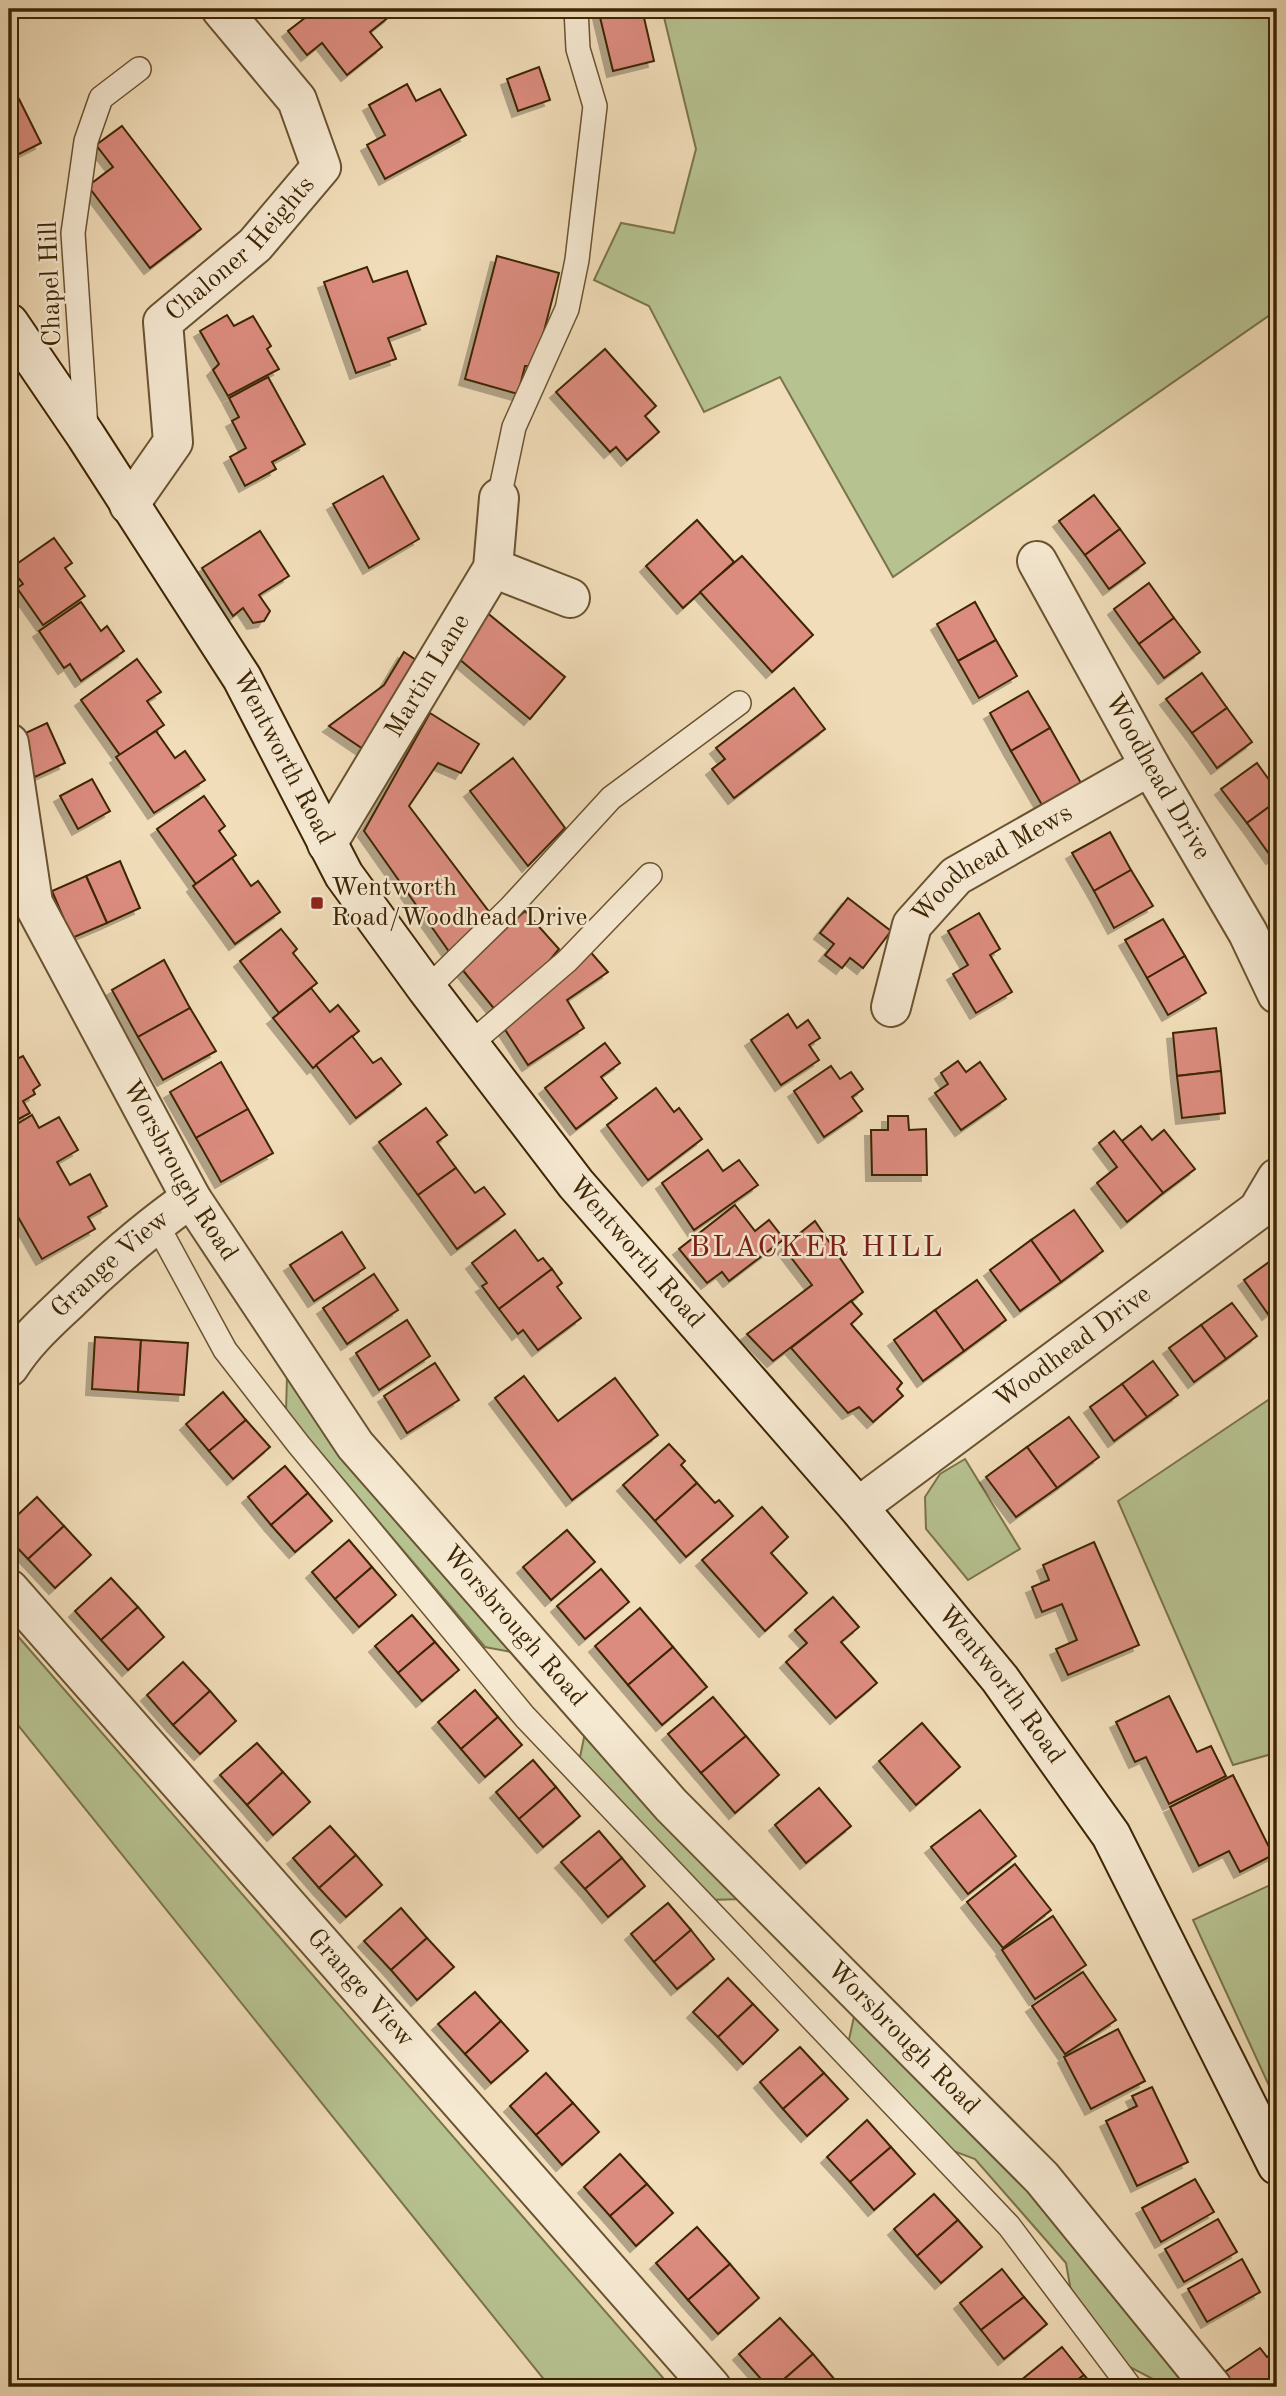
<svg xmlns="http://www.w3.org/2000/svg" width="1286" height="2396" font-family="'Old Standard TT',serif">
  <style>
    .green { fill: #b7c291; stroke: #7a744a; stroke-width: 2 }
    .building { fill: #dc8c7f; stroke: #3d2503; stroke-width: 2; filter: url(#shadow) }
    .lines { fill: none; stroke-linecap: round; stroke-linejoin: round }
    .lane-casing { stroke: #6a5330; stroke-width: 26 }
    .street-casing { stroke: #6a5330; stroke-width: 42 }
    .secondary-casing { stroke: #3d2503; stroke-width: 42 }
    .lane { stroke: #f6e9d2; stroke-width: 23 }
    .street { stroke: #f6e9d2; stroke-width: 38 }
    .secondary { stroke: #f6e9d2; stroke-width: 38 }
    .poi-dot { fill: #8f2418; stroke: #f6e9d2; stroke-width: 2.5 }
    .labels { text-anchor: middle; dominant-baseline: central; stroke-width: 5; stroke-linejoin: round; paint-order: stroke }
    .street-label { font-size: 26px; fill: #3d2503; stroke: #f6e9d2 }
    .poi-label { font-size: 26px; fill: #3d2503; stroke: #f6e9d2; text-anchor: start }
    .quarter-label { font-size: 30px; letter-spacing: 2px; fill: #7a1f14; stroke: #f6e9d2 }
  </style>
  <defs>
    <filter id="shadow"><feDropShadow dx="-6" dy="6" stdDeviation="0" flood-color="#0004"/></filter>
  </defs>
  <rect width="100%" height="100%" fill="#f1ddb9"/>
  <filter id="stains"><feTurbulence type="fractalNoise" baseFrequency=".00286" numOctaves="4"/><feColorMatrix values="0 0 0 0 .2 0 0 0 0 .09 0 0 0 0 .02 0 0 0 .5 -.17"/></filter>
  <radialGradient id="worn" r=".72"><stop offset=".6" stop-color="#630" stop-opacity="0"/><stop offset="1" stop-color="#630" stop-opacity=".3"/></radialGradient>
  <g class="green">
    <path d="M662,9H1277V310L893,577L780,377L704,412L649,306L594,280L621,223L674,233L696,149Z"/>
    <path d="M287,1375L528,1655L485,1647L286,1412Z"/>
    <path d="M1277,1394V1757L1275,1753L1233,1765L1118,1501Z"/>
    <path d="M965,1459L1020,1549L968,1580L926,1529L925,1497L940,1474Z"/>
    <path d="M9,1626L671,2387H550L9,1714Z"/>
    <path d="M587,1723L744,1899L707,1900L579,1762Z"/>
    <path d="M1277,1882V2103L1193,1920Z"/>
    <path d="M855,2012L1033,2182L1193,2387H1161L1155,2380L1118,2361L1072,2297L1066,2263L975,2159L948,2149L848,2044Z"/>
  </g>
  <g class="building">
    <path d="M307,9H384L390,16L370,32L382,47L347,75L322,43L307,55L288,31L310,14Z"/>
    <path d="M598,9H642L654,61L613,71Z"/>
    <path d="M539,67L550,100L518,111L507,79Z"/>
    <path d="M407,84L416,101L440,89L466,135L385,179L367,145L385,135L369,105Z"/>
    <path d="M19,99L41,143L9,159V104Z"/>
    <path d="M122,126L201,229L150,268L88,186L113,167L96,145Z"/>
    <path d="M497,256L559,273L535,366H525L518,394L465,379Z"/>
    <path d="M367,267L373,282L407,271L426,324L388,338L396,359L356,373L324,282Z"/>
    <path d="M227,315L234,326L253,316L271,346L267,349L279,369L228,396L213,370L219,364L200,331Z"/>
    <path d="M605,349L656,406L645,416L659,432L627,460L616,447L610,452L556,392Z"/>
    <path d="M268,377L305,444L272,462L276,469L245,486L230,457L246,448L232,421L239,417L229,398Z"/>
    <path d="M383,476L419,539L369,568L333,504Z"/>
    <path d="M1094,495L1120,529L1085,555L1059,521Z"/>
    <path d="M697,520L734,562L683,608L646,566Z"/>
    <path d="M1120,529L1145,563L1109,589L1085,555Z"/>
    <path d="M260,531L289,576L259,595L270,611L264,621L253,623L243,608L233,616L202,568Z"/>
    <path d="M54,538L72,563L65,568L85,596L43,625L17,588L23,584L11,568Z"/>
    <path d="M742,556L813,635L772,672L700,592Z"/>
    <path d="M1149,583L1174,618L1139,644L1114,609Z"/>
    <path d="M81,602L101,631L107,626L124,651L81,681L70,664L64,668L39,631Z"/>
    <path d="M975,602L996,640L958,661L937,624Z"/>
    <path d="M485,611L565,677L530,719L458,658Z"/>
    <path d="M1174,618L1200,652L1164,678L1139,644Z"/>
    <path d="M996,640L1017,676L979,698L958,661Z"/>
    <path d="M404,652L425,666L369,753L329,726L384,685Z"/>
    <path d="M137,659L161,692L147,701L164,725L120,755L81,700Z"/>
    <path d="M1202,673L1227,708L1192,733L1166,699Z"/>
    <path d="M794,688L825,729L734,798L712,769L725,759L716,748Z"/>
    <path d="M1028,691L1050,728L1011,751L990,713Z"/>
    <path d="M1227,708L1252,742L1217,768L1192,733Z"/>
    <path d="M430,713L479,744L461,773L438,763L409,806L490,913L450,953L364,831Z"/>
    <path d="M47,723L65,763L35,777L17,737Z"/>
    <path d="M1050,728L1081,783L1042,805L1011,751Z"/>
    <path d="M156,731L175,758L185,751L205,780L154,813L116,757Z"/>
    <path d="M513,758L565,828L528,866L470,791Z"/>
    <path d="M1257,763L1277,791V801L1247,823L1221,789Z"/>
    <path d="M92,779L110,811L78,829L60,796Z"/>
    <path d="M204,796L225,826L219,831L236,855L196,884L157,829Z"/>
    <path d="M1277,801V854L1272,858L1247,823Z"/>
    <path d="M1110,832L1131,870L1094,891L1072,853Z"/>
    <path d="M232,858L251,886L258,881L280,912L235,944L193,886Z"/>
    <path d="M120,861L140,908L107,923L86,876Z"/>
    <path d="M1131,870L1153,906L1114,928L1094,891Z"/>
    <path d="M86,876L107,923L72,938L52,891Z"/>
    <path d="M848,898L891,931L863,968L850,958L842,968L825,955L834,944L820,933Z"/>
    <path d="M525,911L559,949L545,966L496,1011L461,968Z"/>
    <path d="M979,913L1000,949L990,955L1012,992L976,1013L953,974L968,965L948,931Z"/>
    <path d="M1163,919L1185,956L1147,978L1125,940Z"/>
    <path d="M281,929L297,949L293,953L317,983L279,1013L240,961Z"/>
    <path d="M587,948L608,972L567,1000L584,1028L528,1065L502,1025Z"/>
    <path d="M1185,956L1206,993L1168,1015L1147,978Z"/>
    <path d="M164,960L190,1008L138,1037L112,990Z"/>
    <path d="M311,988L330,1012L338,1005L359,1031L313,1068L273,1018Z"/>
    <path d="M190,1008L216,1051L163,1080L138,1037Z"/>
    <path d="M788,1014L797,1028L808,1020L820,1038L809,1045L819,1060L781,1085L751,1040Z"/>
    <path d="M1216,1028L1221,1071L1177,1076L1173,1033Z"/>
    <path d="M352,1036L373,1063L381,1058L401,1084L356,1118L316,1065Z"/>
    <path d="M605,1043L620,1063L601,1077L617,1098L576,1129L545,1088Z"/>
    <path d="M14,1053L17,1059L23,1056L40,1085L33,1090L35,1094L23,1101L30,1113L9,1124V1056Z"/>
    <path d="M958,1061L966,1072L980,1062L1006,1099L961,1130L935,1093L948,1084L941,1073Z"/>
    <path d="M221,1062L248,1109L196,1138L170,1092Z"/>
    <path d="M831,1066L840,1079L851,1072L863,1089L852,1097L862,1111L824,1137L794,1091Z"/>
    <path d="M1221,1071L1225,1113L1182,1118L1177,1076Z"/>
    <path d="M656,1088L674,1112L679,1108L702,1139L648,1180L607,1125Z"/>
    <path d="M426,1108L447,1135L437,1142L456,1168L418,1195L379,1142Z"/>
    <path d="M248,1109L273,1153L221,1182L196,1138Z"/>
    <path d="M32,1115L39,1128L59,1117L78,1150L57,1162L70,1185L90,1174L107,1206L88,1217L95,1229L42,1259L9,1201V1129Z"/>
    <path d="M888,1116H908L909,1130L926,1129L927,1175H872L871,1130H888Z"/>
    <path d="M1141,1126L1152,1140L1164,1130L1195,1169L1163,1193L1122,1141Z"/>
    <path d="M1114,1131L1163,1193L1127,1222L1097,1183L1117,1167L1099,1143Z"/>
    <path d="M708,1150L723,1171L739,1160L758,1185L694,1230L662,1183Z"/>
    <path d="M456,1168L475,1193L484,1187L505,1214L457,1249L418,1195Z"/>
    <path d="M735,1205L755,1231L769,1220L784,1239L729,1281L722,1272L707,1283L679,1249Z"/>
    <path d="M1074,1210L1103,1251L1061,1282L1031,1240Z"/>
    <path d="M815,1221L863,1292L773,1361L747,1334L812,1285L783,1247Z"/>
    <path d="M515,1230L538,1261L543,1258L552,1269L499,1309L482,1286L487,1283L472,1263Z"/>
    <path d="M342,1232L365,1268L314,1301L290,1265Z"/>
    <path d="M1031,1240L1061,1282L1020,1311L990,1270Z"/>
    <path d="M1276,1257L1277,1307L1268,1314L1244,1280Z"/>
    <path d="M552,1269L562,1283L557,1287L581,1318L538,1350L523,1330L518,1334L499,1309Z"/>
    <path d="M374,1274L398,1310L347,1344L323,1308Z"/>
    <path d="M977,1280L1006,1320L964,1351L935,1310Z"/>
    <path d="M851,1301L862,1314L851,1324L902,1383L897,1389L903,1396L873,1422L859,1407L848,1413L791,1348Z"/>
    <path d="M1232,1303L1257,1336L1226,1359L1201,1325Z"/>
    <path d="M935,1310L964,1351L923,1381L894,1340Z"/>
    <path d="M407,1320L430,1356L379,1390L356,1353Z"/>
    <path d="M1201,1325L1226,1359L1194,1382L1169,1348Z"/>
    <path d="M95,1337L141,1340L138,1392L92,1389Z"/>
    <path d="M141,1340L188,1343L184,1395L138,1392Z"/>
    <path d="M1153,1361L1178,1395L1147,1417L1122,1384Z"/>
    <path d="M435,1363L459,1400L407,1433L384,1396Z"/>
    <path d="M524,1376L558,1421L615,1378L658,1435L572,1500L495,1398Z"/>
    <path d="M1122,1384L1147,1417L1114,1441L1090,1407Z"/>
    <path d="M223,1392L246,1420L209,1451L186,1424Z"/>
    <path d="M1069,1417L1099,1457L1057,1488L1027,1447Z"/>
    <path d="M246,1420L270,1447L233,1479L209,1451Z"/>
    <path d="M669,1444L685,1461L681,1465L697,1483L655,1521L623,1485Z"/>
    <path d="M1027,1447L1057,1488L1016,1517L986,1477Z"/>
    <path d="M285,1466L308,1493L271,1525L248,1497Z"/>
    <path d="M697,1483L715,1503L719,1500L733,1516L686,1557L655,1521Z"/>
    <path d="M308,1493L332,1521L295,1552L271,1525Z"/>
    <path d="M37,1497L64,1526L28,1559L9,1539V1523Z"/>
    <path d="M762,1507L788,1537L771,1553L807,1593L765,1631L702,1560Z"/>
    <path d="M64,1526L91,1555L55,1588L28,1559Z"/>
    <path d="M567,1530L595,1562L551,1600L523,1567Z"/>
    <path d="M349,1540L372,1567L335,1599L312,1572Z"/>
    <path d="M1094,1542L1139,1645L1068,1675L1056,1649L1077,1640L1062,1604L1042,1612L1032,1587L1049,1580L1043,1565Z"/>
    <path d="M372,1567L396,1595L359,1627L335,1599Z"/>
    <path d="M601,1569L629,1602L585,1639L557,1606Z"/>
    <path d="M111,1578L138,1607L101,1640L75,1611Z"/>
    <path d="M833,1597L859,1627L841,1642L877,1683L836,1718L786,1662L807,1643L795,1630Z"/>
    <path d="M138,1607L164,1637L128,1670L101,1640Z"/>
    <path d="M640,1608L673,1647L628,1685L595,1646Z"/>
    <path d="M412,1615L435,1642L398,1673L375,1646Z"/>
    <path d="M435,1642L459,1670L422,1701L398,1673Z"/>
    <path d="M673,1647L707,1687L662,1725L628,1685Z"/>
    <path d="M183,1662L210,1691L173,1725L147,1695Z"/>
    <path d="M475,1690L498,1717L461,1749L438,1722Z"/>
    <path d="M210,1691L236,1721L200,1754L173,1725Z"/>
    <path d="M1169,1696L1197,1752L1211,1746L1226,1776L1169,1804L1146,1757L1135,1762L1116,1722Z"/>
    <path d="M713,1697L746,1736L701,1773L668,1734Z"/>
    <path d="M498,1717L522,1745L485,1777L461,1749Z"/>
    <path d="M922,1723L960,1767L916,1805L879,1761Z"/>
    <path d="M746,1736L779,1775L735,1813L701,1773Z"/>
    <path d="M257,1743L283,1772L247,1805L220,1775Z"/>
    <path d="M533,1760L556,1787L519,1819L496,1792Z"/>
    <path d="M283,1772L310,1802L273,1835L247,1805Z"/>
    <path d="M1233,1775L1273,1855L1240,1872L1229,1851L1199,1866L1170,1807Z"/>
    <path d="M556,1787L580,1816L543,1847L519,1819Z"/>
    <path d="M819,1788L851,1826L806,1863L775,1825Z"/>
    <path d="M980,1810L1016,1856L968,1894L931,1847Z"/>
    <path d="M330,1826L356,1855L319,1888L293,1858Z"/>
    <path d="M599,1831L622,1858L585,1889L561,1862Z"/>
    <path d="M356,1855L382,1885L346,1917L319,1888Z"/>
    <path d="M622,1858L645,1886L608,1917L585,1889Z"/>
    <path d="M1015,1864L1051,1910L1003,1948L967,1902Z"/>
    <path d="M668,1903L691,1930L654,1962L631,1934Z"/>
    <path d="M401,1908L427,1938L391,1970L364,1941Z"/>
    <path d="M1053,1916L1086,1965L1035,1999L1002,1950Z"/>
    <path d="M691,1930L714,1959L677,1989L654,1962Z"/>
    <path d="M427,1938L454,1967L417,2000L391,1970Z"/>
    <path d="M1083,1972L1116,2020L1065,2054L1032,2006Z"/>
    <path d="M728,1978L753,2004L718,2037L693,2012Z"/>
    <path d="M475,1992L501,2021L465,2054L438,2024Z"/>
    <path d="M753,2004L778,2030L743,2064L718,2037Z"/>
    <path d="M501,2021L528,2051L491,2083L465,2054Z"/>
    <path d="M1118,2029L1145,2081L1091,2109L1064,2057Z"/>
    <path d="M800,2047L824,2073L783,2109L760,2082Z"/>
    <path d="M546,2073L573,2103L536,2135L510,2106Z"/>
    <path d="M824,2073L848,2099L807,2136L783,2109Z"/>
    <path d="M1152,2087L1188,2162L1137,2186L1106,2121L1137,2106L1132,2096Z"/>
    <path d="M573,2103L599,2132L562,2165L536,2135Z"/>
    <path d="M867,2120L891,2147L850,2182L827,2157Z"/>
    <path d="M891,2147L915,2174L874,2210L850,2182Z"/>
    <path d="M620,2154L647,2184L610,2216L584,2187Z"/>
    <path d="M1195,2179L1214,2212L1161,2242L1142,2208Z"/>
    <path d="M647,2184L673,2213L636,2246L610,2216Z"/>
    <path d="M934,2194L958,2220L917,2256L894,2229Z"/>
    <path d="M1218,2219L1237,2252L1184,2282L1165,2249Z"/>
    <path d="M958,2220L982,2247L941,2283L917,2256Z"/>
    <path d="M697,2227L730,2264L688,2300L656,2263Z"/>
    <path d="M1242,2259L1260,2292L1207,2322L1188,2289Z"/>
    <path d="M730,2264L759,2298L718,2334L688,2300Z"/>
    <path d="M1002,2269L1024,2297L981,2330L960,2303Z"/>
    <path d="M1024,2297L1047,2324L1004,2359L981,2330Z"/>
    <path d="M780,2318L813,2354L775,2387H768L739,2354Z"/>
    <path d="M1062,2347L1084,2375L1068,2387H1024L1020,2381Z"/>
    <path d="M1260,2348L1267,2357L1277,2350V2387H1227L1219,2376Z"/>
    <path d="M813,2354L841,2387H775Z"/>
    <path d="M1084,2375L1094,2387H1068Z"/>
  </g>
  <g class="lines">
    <defs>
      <g id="lane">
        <path d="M86,428L73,233L86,141L101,98L139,69"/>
        <path d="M499,498L514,427L567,309L577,260L595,106L578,49L576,9"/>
        <path d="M427,989L510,908L611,798L739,703"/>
        <path d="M469,1045L567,961L650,875"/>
        <path d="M156,1223L225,1350L299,1445L525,1717L1009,2226L1130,2387"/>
      </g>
      <g id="street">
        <path id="s1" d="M129,505L173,442L163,322L255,245L321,167L297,100L221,9"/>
        <path id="s2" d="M1037,561L1150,766L1248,933L1277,994"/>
        <path d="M493,568L570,598"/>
        <path id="s3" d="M9,743L33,903L191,1198L355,1445L671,1805L1042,2178L1212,2387"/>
        <path id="s4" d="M327,844L493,568L499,498"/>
        <path id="s5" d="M891,1007L912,925L956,876L1150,766"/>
        <path id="s6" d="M9,1367C27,1339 47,1322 71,1299C109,1262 148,1228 191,1198"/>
        <path id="s7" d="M858,1507L1258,1210L1277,1178"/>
        <path id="s8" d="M9,1589L711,2387"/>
      </g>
      <g id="secondary">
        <path id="s9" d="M9,323L86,436L242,678L344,875L427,989L576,1184L858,1507L1000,1679L1111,1835L1277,2165"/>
      </g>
    </defs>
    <use href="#lane" class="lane-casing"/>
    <use href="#street" class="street-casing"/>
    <use href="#secondary" class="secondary-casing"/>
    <use href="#lane" class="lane"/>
    <use href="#street" class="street"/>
    <use href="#secondary" class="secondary"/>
  </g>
  <rect class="poi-dot" x="310" y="896" width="14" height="14" rx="3.5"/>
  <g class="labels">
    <g class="street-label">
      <text stroke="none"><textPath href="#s1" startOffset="304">Chaloner Heights</textPath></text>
      <text transform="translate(51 284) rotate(-92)">Chapel Hill</text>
      <text stroke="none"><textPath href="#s4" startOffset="196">Martin Lane</textPath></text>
      <text stroke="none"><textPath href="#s9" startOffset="514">Wentworth Road</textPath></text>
      <text stroke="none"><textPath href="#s2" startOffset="247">Woodhead Drive</textPath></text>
      <text stroke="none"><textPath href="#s5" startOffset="187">Woodhead Mews</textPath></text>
      <text stroke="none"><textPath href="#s3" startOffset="467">Worsbrough Road</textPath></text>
      <text stroke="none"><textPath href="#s9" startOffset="1124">Wentworth Road</textPath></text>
      <text stroke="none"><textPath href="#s6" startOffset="145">Grange View</textPath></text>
      <text stroke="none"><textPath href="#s7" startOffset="268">Woodhead Drive</textPath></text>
      <text stroke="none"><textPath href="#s3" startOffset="1034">Worsbrough Road</textPath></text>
      <text stroke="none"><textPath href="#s9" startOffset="1690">Wentworth Road</textPath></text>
      <text stroke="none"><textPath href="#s8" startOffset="532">Grange View</textPath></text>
      <text stroke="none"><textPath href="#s3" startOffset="1601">Worsbrough Road</textPath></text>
    </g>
    <g class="poi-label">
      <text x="331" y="888">Wentworth<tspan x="331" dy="30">Road/Woodhead Drive</tspan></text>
    </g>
    <g class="quarter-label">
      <text x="817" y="1248">BLACKER HILL</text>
    </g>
  </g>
  <rect width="1286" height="2396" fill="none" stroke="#f1ddb9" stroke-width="35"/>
  <rect x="10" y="10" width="1265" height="2375" fill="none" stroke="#3d2503" stroke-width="3.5"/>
  <rect x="18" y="18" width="1251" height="2361" fill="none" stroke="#3d2503" stroke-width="2"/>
  <rect width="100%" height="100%" filter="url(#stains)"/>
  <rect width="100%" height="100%" fill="url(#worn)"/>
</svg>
